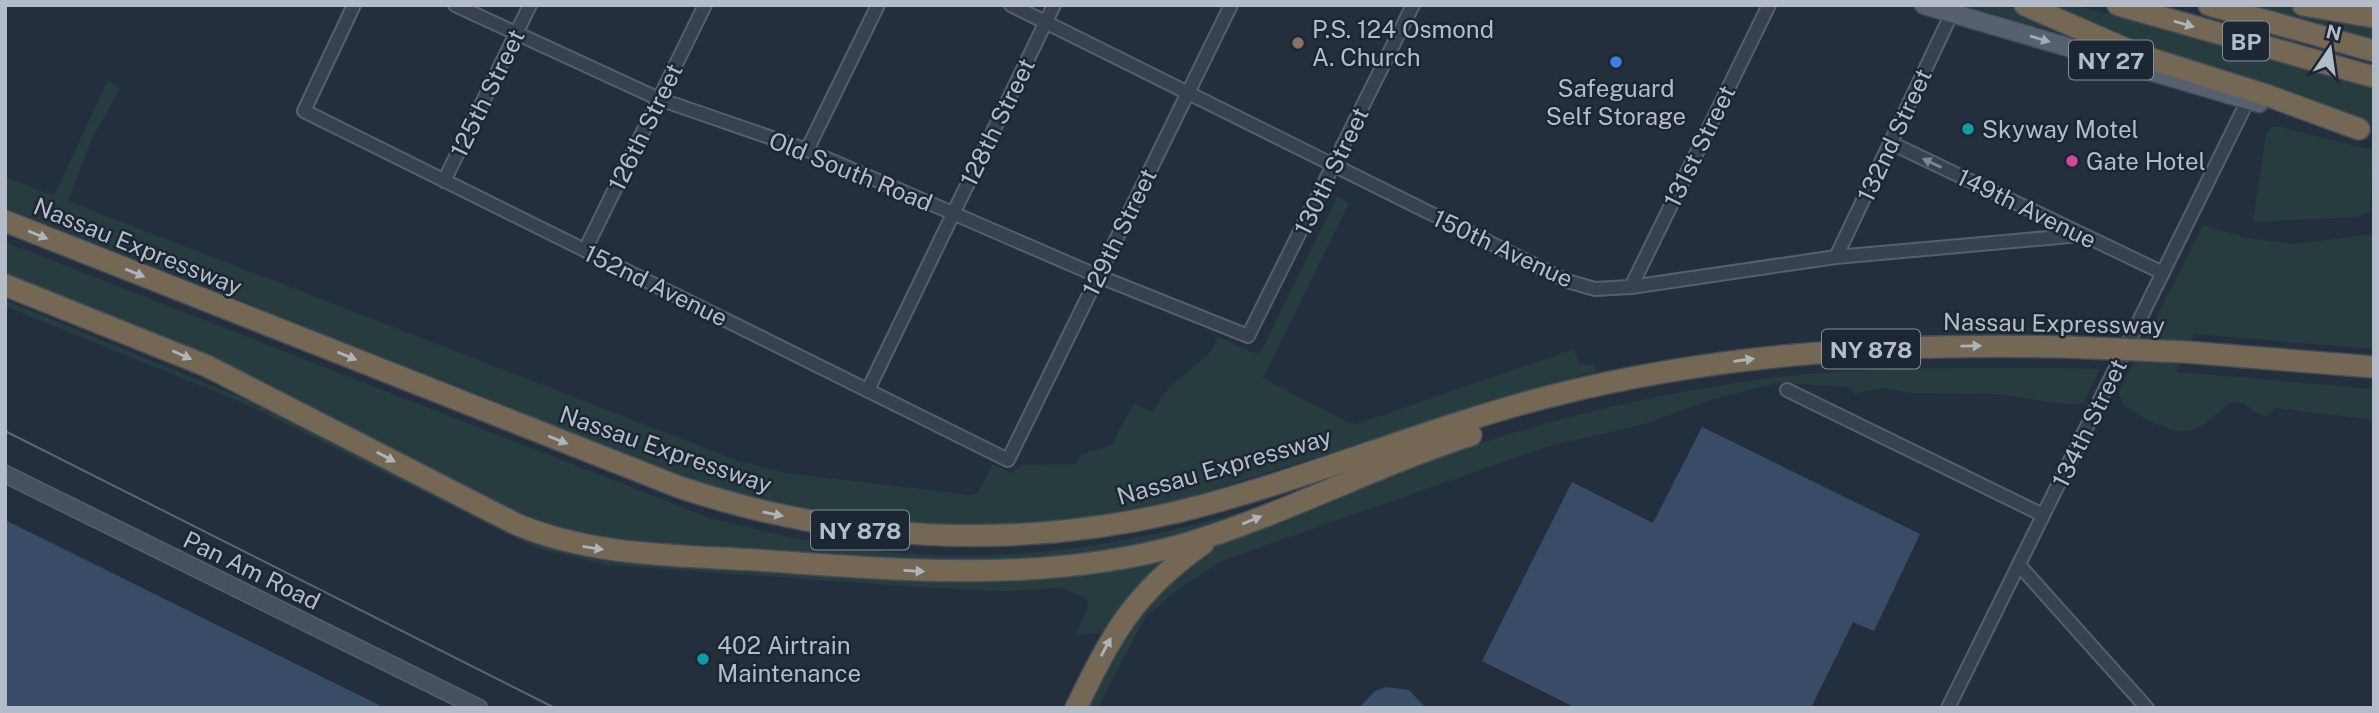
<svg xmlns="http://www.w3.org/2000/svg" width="2379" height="713" font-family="'Public Sans',sans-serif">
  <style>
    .green { fill: #263c3f }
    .water { fill: #394c67 }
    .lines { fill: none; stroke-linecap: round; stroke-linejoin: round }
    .street-casing { stroke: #565f6c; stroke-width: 16 }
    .secondary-casing { stroke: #565f6c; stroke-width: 19 }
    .primary-casing { stroke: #414a57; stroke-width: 21 }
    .highway-casing { stroke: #434c59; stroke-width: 24 }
    .street { stroke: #38414e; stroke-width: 12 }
    .secondary { stroke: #465061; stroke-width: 16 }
    .primary { stroke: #56606e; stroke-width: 18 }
    .highway { stroke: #746855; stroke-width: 21 }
    .tram { stroke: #5a6575; stroke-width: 2 }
    .highway-bridge-casing { stroke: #434c59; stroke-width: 24; stroke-linecap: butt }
    .highway-bridge { stroke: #746855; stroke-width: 21 }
    .oneway { fill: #aeb4bd }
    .oneway2 { fill: #a1aab7 }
    .oneway3 { fill: #7c8592 }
    .education-dot { fill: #8d6e63; stroke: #1d2633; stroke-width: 2.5 }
    .shop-dot { fill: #3f7fe0; stroke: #1d2633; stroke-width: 2.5 }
    .culture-dot { fill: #0f9aa8; stroke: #1d2633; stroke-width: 2.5 }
    .hotel-dot { fill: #d1479c; stroke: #1d2633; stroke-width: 2.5 }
    .labels { text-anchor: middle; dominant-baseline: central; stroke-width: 5; stroke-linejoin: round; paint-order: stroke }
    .shield { fill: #1d2633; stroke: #878f9c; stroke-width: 2 }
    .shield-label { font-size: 23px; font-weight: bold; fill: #b4bcc9 }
    .poi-label { font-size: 24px; fill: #b4bcc9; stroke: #1d2633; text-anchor: start }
    .street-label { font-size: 24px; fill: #b4bcc9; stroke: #1d2633 }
  </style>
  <rect width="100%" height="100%" fill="#242f3e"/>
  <g class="green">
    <path d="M1963,5H2006L2078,36H2071Z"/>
    <path d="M2042,5H2076L2374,88V124L2148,50Z"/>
    <path d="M2248,5H2374V40Z"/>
    <path d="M108,80L120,88L92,139L68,201L736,460L785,473L971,495L978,493L993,464L1011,473L1023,465L1075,464L1081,454L1111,446L1134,403L1152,412L1166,391L1212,350L1218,337L1253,353L1261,352L1337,197L1349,203L1263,378L1347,422L1357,424L1574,349L1579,364L1594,365L1596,371L1182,499L1076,522L919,525L804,510L720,489L651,464L5,207V177L54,196Z"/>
    <path d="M2271,127H2280L2373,150L2370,211L2356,217L2253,222L2266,134Z"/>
    <path d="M2203,225L2247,238L2293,244L2374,234V349L2195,334L2176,372L2374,389V420L2276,408L2263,417L2244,404L2231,402C2220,410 2207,425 2195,429C2172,437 2140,416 2122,404L2119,391Z"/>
    <path d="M5,242L710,518C744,526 779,536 813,542C975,571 1118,551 1274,502L1197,537L996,568L561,538L5,277Z"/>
    <path d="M5,300L300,422L514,532L930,580H1029L1097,573L1183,554L1107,633L1075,635L1089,605L1085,598L1062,588L1003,591L915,587L607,565L536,548L248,405L5,306Z"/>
    <path d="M2058,368L2100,369L2084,402L2071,405L1996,394L1913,393L1880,388L1854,394L1848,387L1777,383L1710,400L1648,423L1546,447L1224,560L1185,584L1145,617L1098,708H1086C1110,662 1133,613 1172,577C1218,536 1280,518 1336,495C1468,442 1608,401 1749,381C1851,366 1955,368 2058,368Z"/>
  </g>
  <g class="water">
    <path d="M1702,427L1920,534L1874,631L1853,622L1811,708H1576L1482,661L1572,482L1653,523Z"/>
    <path d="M5,520L385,708H5Z"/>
    <path d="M1386,687L1409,690L1426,708H1359L1375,691Z"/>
  </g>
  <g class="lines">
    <defs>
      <g id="street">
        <path d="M354,5L304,111L1008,460L1231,5"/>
        <path d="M455,5L659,99L807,150L1098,276L1248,336L1413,5"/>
        <path d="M1011,5L1567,281L1595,289L1631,287L1836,257L2081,235"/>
        <path d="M1891,143L2163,273"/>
        <path d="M807,150L878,5"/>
        <path d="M444,181L530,5"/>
        <path d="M585,250L705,5"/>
        <path d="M1836,257L1952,13"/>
        <path d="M1631,287L1769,5"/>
        <path d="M868,390L1054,5"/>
        <path d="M1787,390L2043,515"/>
        <path d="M2019,565L2147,708"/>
        <path d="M1948,708L2248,100"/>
      </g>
      <path id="secondary" d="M5,474L479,708"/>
      <path id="primary" d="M1924,5L2259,103"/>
      <g id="highway">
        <path d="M2025,5L2142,56L2269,96L2359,129"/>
        <path d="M2118,5L2374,77"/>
        <path d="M2209,5L2374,51"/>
        <path d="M2303,5L2374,17"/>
        <path d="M5,221L679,487C840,541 1010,551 1177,512C1304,481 1425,428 1551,396C1720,353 1893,343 2067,347"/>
        <path d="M5,285L207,366L516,524C592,556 674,555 755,560C899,570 1044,584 1185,544C1283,515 1374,466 1471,435"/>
        <path d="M2186,352L2374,367"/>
        <path d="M1076,708C1112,634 1134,592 1203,544"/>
      </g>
    </defs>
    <use href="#street" class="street-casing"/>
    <use href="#secondary" class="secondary-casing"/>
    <use href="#primary" class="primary-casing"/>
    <use href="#highway" class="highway-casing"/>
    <use href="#street" class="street"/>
    <use href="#secondary" class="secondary"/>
    <use href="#primary" class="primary"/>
    <use href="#highway" class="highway"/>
    <path class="tram" d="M5,431L555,708"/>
    <defs>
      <path id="highway-bridge" d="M2067,347L2186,352"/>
    </defs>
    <use href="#highway-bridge" class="highway-bridge-casing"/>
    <use href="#highway-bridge" class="highway-bridge"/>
  </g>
  <defs><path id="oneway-solid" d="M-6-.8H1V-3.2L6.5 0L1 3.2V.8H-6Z" transform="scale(1.75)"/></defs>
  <g class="oneway">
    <use href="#oneway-solid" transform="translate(2184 24) rotate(16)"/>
    <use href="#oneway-solid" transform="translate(38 235) rotate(22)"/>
    <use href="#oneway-solid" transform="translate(135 273) rotate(22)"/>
    <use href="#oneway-solid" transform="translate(1971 346) rotate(-1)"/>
    <use href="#oneway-solid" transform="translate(182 355) rotate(24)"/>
    <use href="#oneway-solid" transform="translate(347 356) rotate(22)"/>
    <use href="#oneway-solid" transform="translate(1744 360) rotate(-8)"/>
    <use href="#oneway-solid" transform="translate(558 440) rotate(22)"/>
    <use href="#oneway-solid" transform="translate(386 457) rotate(28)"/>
    <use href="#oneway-solid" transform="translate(773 514) rotate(12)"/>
    <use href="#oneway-solid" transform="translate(1252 520) rotate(-22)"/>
    <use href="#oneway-solid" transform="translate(593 548) rotate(9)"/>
    <use href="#oneway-solid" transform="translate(914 571) rotate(3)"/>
    <use href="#oneway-solid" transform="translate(1106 647) rotate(-62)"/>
  </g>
  <use class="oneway2" href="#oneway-solid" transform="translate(2040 39) rotate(17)"/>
  <use class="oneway3" href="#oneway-solid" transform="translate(1932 163) rotate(-154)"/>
  <circle class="education-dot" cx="1298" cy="43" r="7"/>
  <circle class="shop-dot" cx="1616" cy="62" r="7"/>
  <g class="culture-dot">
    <circle cx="1968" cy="129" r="7"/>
    <circle cx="703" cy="659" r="7"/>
  </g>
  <circle class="hotel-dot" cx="2072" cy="161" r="7"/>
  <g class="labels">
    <g class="shield">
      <rect x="2223" y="21.5" width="46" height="39" rx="5"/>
      <rect x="2069" y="40.5" width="84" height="39" rx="5"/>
      <rect x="1822" y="329.5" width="98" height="39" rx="5"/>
      <rect x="811" y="510.5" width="98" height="39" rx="5"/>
    </g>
    <g class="shield-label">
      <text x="2246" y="41">BP</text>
      <text x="2111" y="60">NY 27</text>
      <text x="1871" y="349">NY 878</text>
      <text x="860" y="530">NY 878</text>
    </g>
    <g class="poi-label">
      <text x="1312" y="29">P.S. 124 Osmond<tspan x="1312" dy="28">A. Church</tspan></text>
      <text x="1616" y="88" text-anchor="middle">Safeguard<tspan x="1616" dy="28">Self Storage</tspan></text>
      <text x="1982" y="129">Skyway Motel</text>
      <text x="2086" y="161">Gate Hotel</text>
      <text x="717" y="645">402 Airtrain<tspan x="717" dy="28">Maintenance</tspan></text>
    </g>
    <g class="street-label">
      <text transform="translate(487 93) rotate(-64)">125th Street</text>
      <text transform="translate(997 122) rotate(-64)">128th Street</text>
      <text transform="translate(645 127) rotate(-64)">126th Street</text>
      <text transform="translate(1894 135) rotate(-65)">132nd Street</text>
      <text transform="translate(1699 146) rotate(-64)">131st Street</text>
      <text transform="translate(851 171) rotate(22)">Old South Road</text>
      <text transform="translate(1331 171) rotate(-64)">130th Street</text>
      <text transform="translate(2027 208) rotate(26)">149th Avenue</text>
      <text transform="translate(1119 232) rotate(-64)">129th Street</text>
      <text transform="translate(138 246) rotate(22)">Nassau Expressway</text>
      <text transform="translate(1503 248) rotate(25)">150th Avenue</text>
      <text transform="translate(656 285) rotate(26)">152nd Avenue</text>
      <text transform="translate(2054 323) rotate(1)">Nassau Expressway</text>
      <text transform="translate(2089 423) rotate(-64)">134th Street</text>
      <text transform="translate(666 449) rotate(19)">Nassau Expressway</text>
      <text transform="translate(1224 466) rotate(-16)">Nassau Expressway</text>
      <text transform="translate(252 570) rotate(26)">Pan Am Road</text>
    </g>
  </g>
  <rect width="2379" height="713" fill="none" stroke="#b4bcc9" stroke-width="14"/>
  <g transform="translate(2330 49) rotate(13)" stroke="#1d2633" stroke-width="5" paint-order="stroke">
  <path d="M0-5L12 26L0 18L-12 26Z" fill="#b4bcc9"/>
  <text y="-10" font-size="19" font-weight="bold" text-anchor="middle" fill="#b4bcc9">N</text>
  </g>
</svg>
